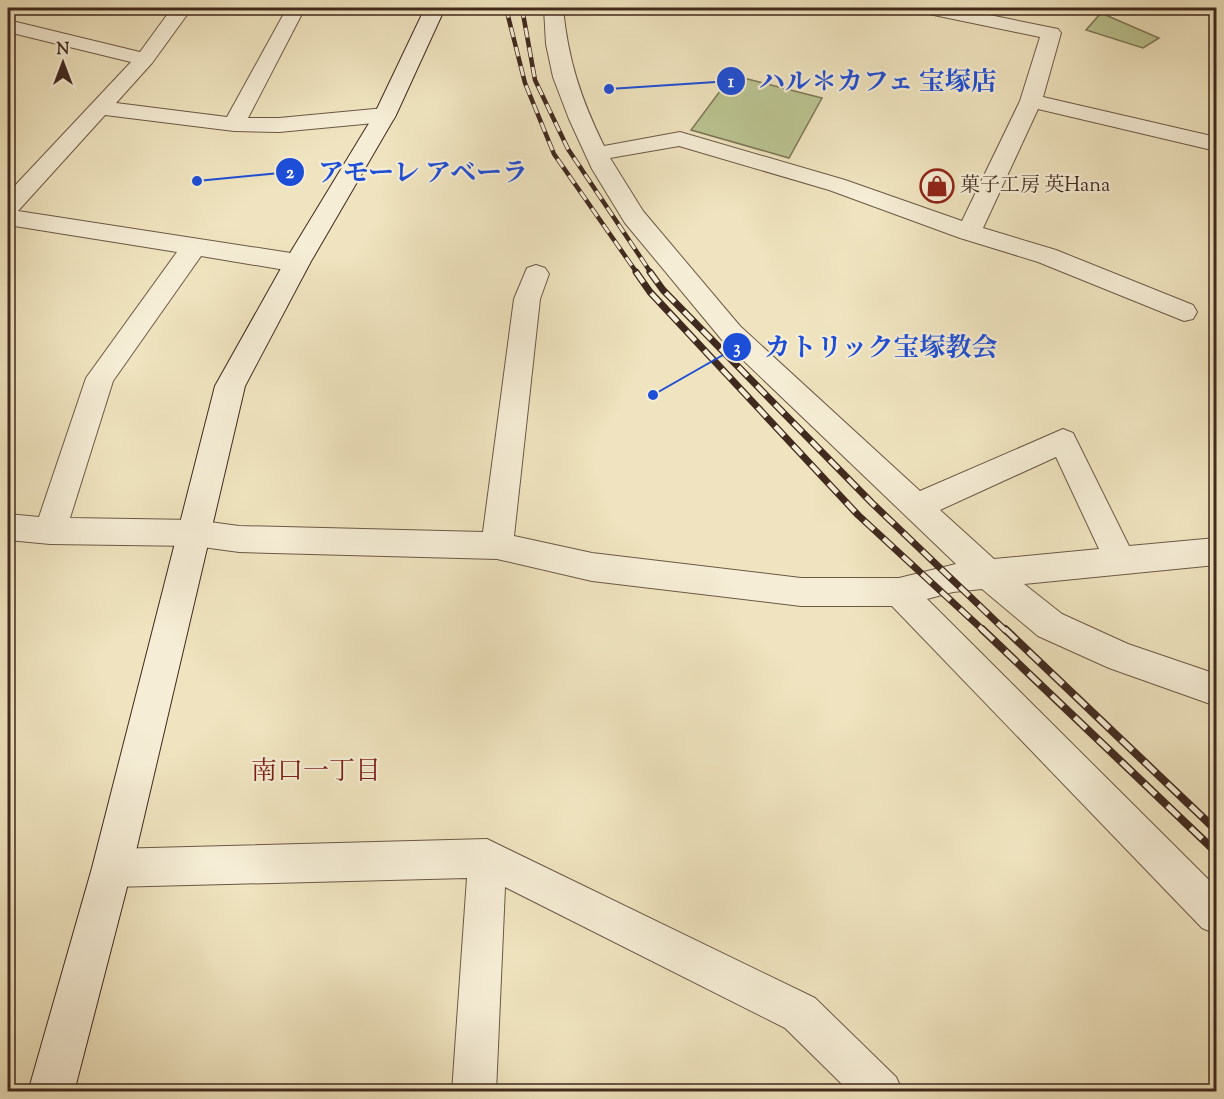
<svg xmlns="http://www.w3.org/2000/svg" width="1224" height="1099" font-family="'Sorts Mill Goudy','Noto Serif JP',serif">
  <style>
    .green { fill: #bac491; stroke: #7d7658; stroke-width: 1.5 }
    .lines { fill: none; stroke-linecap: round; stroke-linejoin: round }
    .street-casing { stroke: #6c5846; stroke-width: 2 }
    .secondary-casing { stroke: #40291e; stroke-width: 2 }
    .street { fill: #f5edd5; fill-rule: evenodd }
    .secondary { fill: #f5edd5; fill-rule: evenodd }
    .rail-far2-casing { stroke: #40291e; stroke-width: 4.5 }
    .rail-far1-casing { stroke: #40291e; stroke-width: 7 }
    .rail-casing { stroke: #40291e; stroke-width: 8 }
    .rail-far2 { stroke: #f5edd5; stroke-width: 3; stroke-dasharray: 10; stroke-linecap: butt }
    .rail-far1 { stroke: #f5edd5; stroke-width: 4.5; stroke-dasharray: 13; stroke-linecap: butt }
    .rail { stroke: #f5edd5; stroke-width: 5; stroke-dasharray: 16; stroke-linecap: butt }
    .labels { text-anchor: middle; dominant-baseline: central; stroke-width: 4.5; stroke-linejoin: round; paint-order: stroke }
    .far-poi-label { font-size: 20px; fill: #40291e; stroke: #f5edd5; text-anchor: start }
    .neighbourhood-label { font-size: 26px; fill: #7a1f14; stroke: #f5edd5 }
    .leader { fill: none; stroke: #1d4ed8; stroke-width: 2 }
    .callout-dot { fill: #1d4ed8; stroke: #f5edd5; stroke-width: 2 }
    .mark-label { font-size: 18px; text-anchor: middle; font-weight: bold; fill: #fff }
    .callout-label { font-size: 26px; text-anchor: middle; font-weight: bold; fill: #1d4ed8; stroke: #f5edd5; stroke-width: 4.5; stroke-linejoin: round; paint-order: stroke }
  </style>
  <rect width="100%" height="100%" fill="#efe4bf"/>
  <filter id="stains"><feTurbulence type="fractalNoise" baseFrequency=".00333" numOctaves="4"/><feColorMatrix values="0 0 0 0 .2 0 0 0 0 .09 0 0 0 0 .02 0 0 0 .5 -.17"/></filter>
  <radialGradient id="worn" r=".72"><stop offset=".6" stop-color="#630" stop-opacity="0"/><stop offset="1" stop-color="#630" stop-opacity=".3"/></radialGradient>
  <g class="green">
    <path d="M1101,13L1159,38L1143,48L1086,30Z"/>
    <path d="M732,75L822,98L789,158L691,130Z"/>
  </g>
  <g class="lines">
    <defs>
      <g id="street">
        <path d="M172,8H192L152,63L116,103L227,117L287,8H305L248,118H279L385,108L393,110L396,115L393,120L385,122L279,132L234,131L105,115L18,211L297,254L306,257L310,263L306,269L297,272L201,256L113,381L70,518L195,520L239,526L483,532L514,299L527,268L536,265L545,268L549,274L540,299L514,536L592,553L801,578H899L956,564L722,340L625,223L592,169L569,119L553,77L546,44L544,8H563C568,60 581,99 604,146L680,132L845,180L962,221L1020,101L1040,37L929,14L922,12L920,8H955L1058,29L1061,33L1043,97L1216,137V151L1038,109L983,228L1056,250L1193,305L1197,312L1193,319L1184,321L1038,262L960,238L829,190L679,146L610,158L643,211L740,326L920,491L1063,429L1073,433L1129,546L1216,538V565L1024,584L1062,614L1128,644L1216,674V706L1109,668L1038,636L982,589L953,592L927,599L1216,887V934L1202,928L892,606H801L592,581L497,559L239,552L195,546L50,544L8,540V514L39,517L86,378L177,252L8,225V193L131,62L8,32V20L140,52ZM1056,457L1099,549L994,559L940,510Z"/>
        <path d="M487,839L815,998L896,1077L903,1092H850L785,1028L505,887L496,1092H452L467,878L112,887L98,882L93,868L98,854L112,849Z"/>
      </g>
      <path id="secondary" d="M425,8H445L396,115L310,263L245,386L132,868L74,1092H28L92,868L215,386L284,263L374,115Z"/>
    </defs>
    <use href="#street" class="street-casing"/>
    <use href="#secondary" class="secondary-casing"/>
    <use href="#street" class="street"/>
    <use href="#secondary" class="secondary"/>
    <defs>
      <g id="rail-far2">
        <path d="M506,8L525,83L554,154L637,273"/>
        <path d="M522,8L535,80L568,149L651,273"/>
      </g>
      <g id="rail-far1">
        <path d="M636,272L650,292L858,515L984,631"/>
        <path d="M650,272L663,290L872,503L1006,631"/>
      </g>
      <g id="rail">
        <path d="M982,629L1216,852"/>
        <path d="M1005,629L1216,830"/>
      </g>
    </defs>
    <use href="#rail-far2" class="rail-far2-casing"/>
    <use href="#rail-far1" class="rail-far1-casing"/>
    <use href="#rail" class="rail-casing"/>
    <use href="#rail-far2" class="rail-far2"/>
    <use href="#rail-far1" class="rail-far1"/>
    <use href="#rail" class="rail"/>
  </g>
  <defs>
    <symbol id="shop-ring" viewBox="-11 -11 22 22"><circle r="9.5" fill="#f5edd5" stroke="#8f2418" stroke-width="1.5"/><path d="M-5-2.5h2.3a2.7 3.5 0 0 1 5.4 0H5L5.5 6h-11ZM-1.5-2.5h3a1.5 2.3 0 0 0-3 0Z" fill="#8f2418"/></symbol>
  </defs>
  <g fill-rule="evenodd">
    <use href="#shop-ring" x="918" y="167" width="38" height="38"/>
  </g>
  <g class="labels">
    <g class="far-poi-label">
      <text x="960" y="186">菓子工房 英Hana</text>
    </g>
    <g class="neighbourhood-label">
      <text x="316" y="772">南口一丁目</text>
    </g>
  </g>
  <path class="leader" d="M609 89L731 81M197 181L290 172M653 395L737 347"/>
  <g class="callout-dot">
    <circle cx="609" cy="89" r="6"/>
    <circle cx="197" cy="181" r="6"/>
    <circle cx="653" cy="395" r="6"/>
    <circle cx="731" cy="81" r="15"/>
    <circle cx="290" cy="172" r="15"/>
    <circle cx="737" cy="347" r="15"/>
  </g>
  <g class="mark-label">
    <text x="731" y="87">1</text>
    <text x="290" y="178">2</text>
    <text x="737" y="353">3</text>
  </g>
  <g class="callout-label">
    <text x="878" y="90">ハル＊カフェ 宝塚店</text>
    <text x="423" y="181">アモーレ アベーラ</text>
    <text x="881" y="356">カトリック宝塚教会</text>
  </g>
  <rect width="1224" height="1099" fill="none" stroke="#efe4bf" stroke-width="30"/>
  <rect x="9" y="9" width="1206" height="1081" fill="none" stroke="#40291e" stroke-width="3"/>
  <rect x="15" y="15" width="1194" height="1069" fill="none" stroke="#40291e" stroke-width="1.5"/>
  <g transform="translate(63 63)" stroke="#f5edd5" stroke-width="4.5" paint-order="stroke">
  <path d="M0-4.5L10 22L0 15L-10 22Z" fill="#40291e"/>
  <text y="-9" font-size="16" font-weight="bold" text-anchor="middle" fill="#40291e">N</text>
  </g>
  <rect width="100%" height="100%" filter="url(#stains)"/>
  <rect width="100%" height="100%" fill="url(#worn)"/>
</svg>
